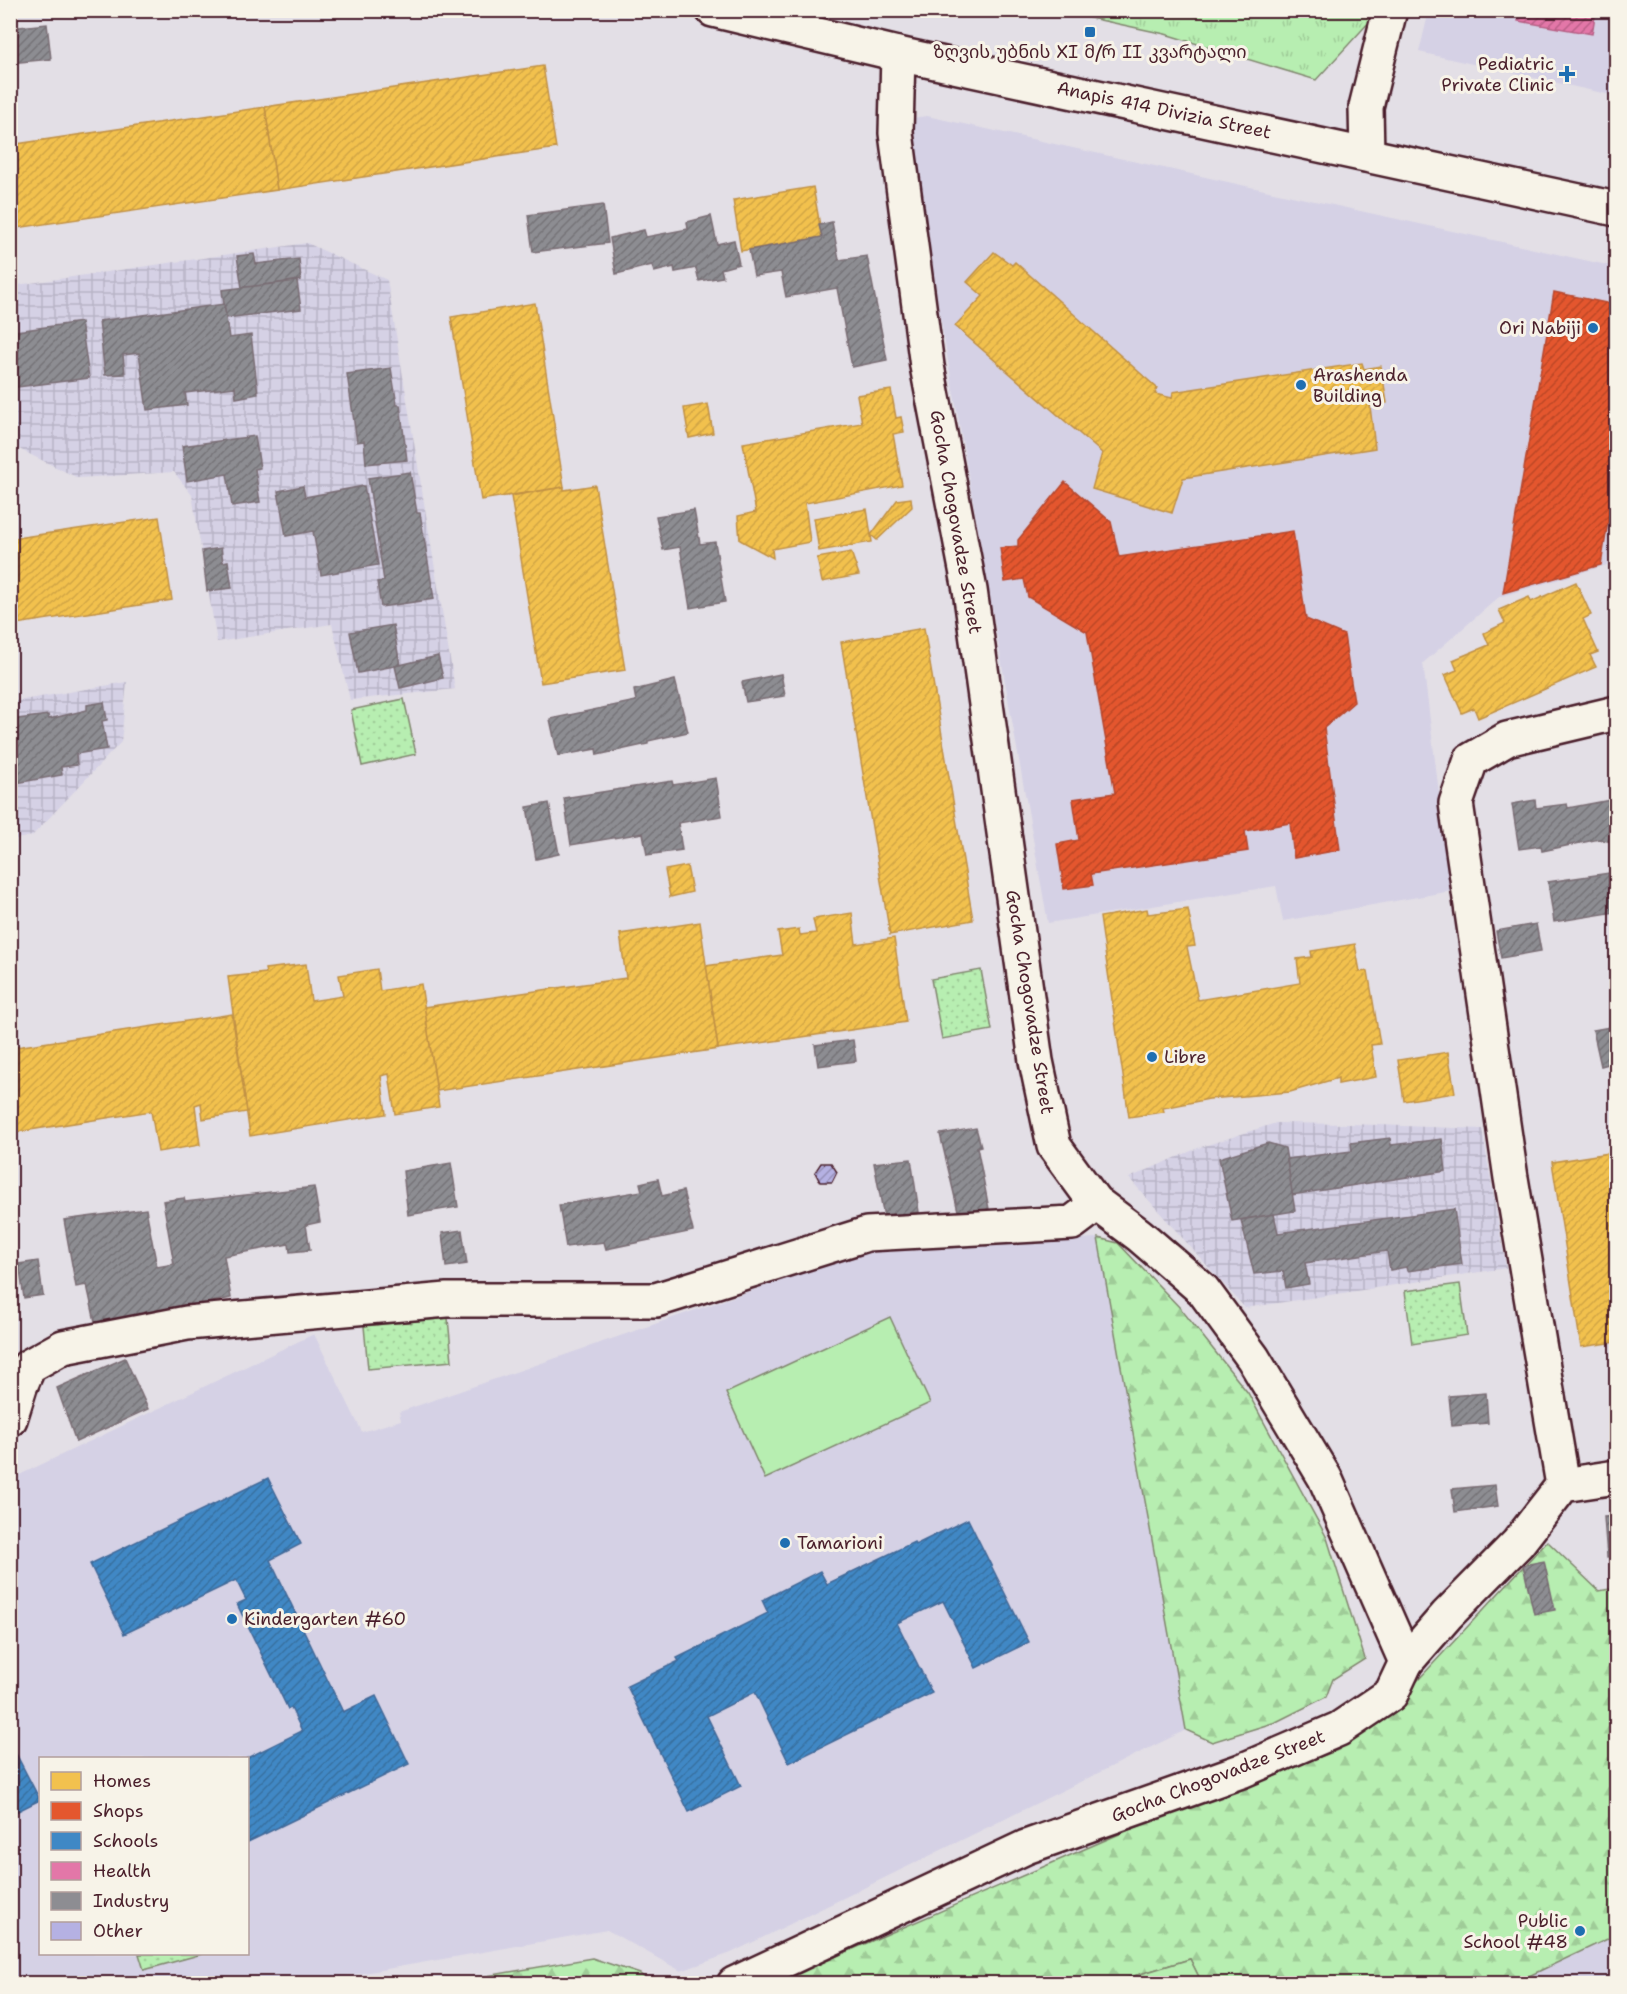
<svg xmlns="http://www.w3.org/2000/svg" width="1627" height="1994" font-family="'Shantell Sans','Noto Sans Georgian',sans-serif">
  <style>
    .built { fill: #d5d1e5; fill-rule: evenodd }
    .industrial { fill: url(#industrial-grid) }
    .grass { fill: url(#grass-tufts); stroke: #80866e; stroke-width: 1.5 }
    .forest { fill: url(#forest-firs); stroke: #80866e; stroke-width: 1.5 }
    .park { fill: url(#park-dots); stroke: #80866e; stroke-width: 1.5 }
    .garden { fill: #b7eeb1; stroke: #80866e; stroke-width: 1.5 }
    .homes { fill: url(#homes-hatch); stroke: #c09044; stroke-width: 1.5 }
    .shops { fill: url(#shops-hatch); stroke: #b6462d; stroke-width: 1.5 }
    .schools { fill: url(#schools-hatch); stroke: #426897; stroke-width: 1.5 }
    .health { fill: url(#health-hatch); stroke: #b55d82; stroke-width: 1.5 }
    .industry { fill: url(#industry-hatch); stroke: #796c73; stroke-width: 1.5 }
    .building { fill: url(#building-hatch); stroke: #4a1f2b; stroke-width: 1.5 }
    .lines { fill: none; stroke-linecap: round; stroke-linejoin: round }
    .street-casing { stroke: #4a1f2b; stroke-width: 38 }
    .secondary-casing { stroke: #4a1f2b; stroke-width: 38 }
    .street { stroke: #f7f3e8; stroke-width: 33 }
    .secondary { stroke: #f7f3e8; stroke-width: 33 }
    .poi-dot { fill: #1f6fb2; stroke: #f7f3e8; stroke-width: 2 }
    .labels { text-anchor: middle; dominant-baseline: central; stroke-width: 6; stroke-linejoin: round; paint-order: stroke }
    .poi-label { font-size: 18px; fill: #4a1f2b; stroke: #f7f3e8; text-anchor: start }
    .street-label { font-size: 18px; fill: #4a1f2b; stroke: #f7f3e8 }
  </style>
  <defs>
    <pattern id="industrial-grid" width="8" height="8" patternUnits="userSpaceOnUse" patternTransform="scale(1.5)"><rect width="8" height="8" fill="#d5d1e5"/><path d="M0 4h8M4 0v8" fill="none" stroke="#b8b3c5"/></pattern>
    <pattern id="grass-tufts" width="24" height="20" patternUnits="userSpaceOnUse" patternTransform="scale(1.5)"><rect width="24" height="20" fill="#b7eeb1"/><path d="M3 7l-1-3M5 7V3M7 7l1-3M15 17l-1-3M17 17v-4M19 17l1-3" fill="none" stroke="#9fcc98"/></pattern>
    <pattern id="forest-firs" width="22" height="20" patternUnits="userSpaceOnUse" patternTransform="scale(1.5)"><rect width="22" height="20" fill="#b7eeb1"/><path d="M5 1l3.5 6h-7zM16 11l3.5 6h-7z" fill="#9fcc98"/></pattern>
    <pattern id="park-dots" width="8" height="8" patternUnits="userSpaceOnUse" patternTransform="scale(1.5)"><rect width="8" height="8" fill="#b7eeb1"/><path d="M2 2h.1M6 6h.1" fill="none" stroke="#9fcc98" stroke-width="1.8" stroke-linecap="round"/></pattern>
    <pattern id="homes-hatch" width="6" height="6" patternUnits="userSpaceOnUse" patternTransform="scale(1.5)"><rect width="6" height="6" fill="#f2c14e"/><path d="M-1 1l2-2M0 6l6-6M5 7l2-2" fill="none" stroke="#d1a544"/></pattern>
    <pattern id="shops-hatch" width="6" height="6" patternUnits="userSpaceOnUse" patternTransform="scale(1.5)"><rect width="6" height="6" fill="#e4572e"/><path d="M-1 1l2-2M0 6l6-6M5 7l2-2" fill="none" stroke="#bb4727"/></pattern>
    <pattern id="schools-hatch" width="6" height="6" patternUnits="userSpaceOnUse" patternTransform="scale(1.5)"><rect width="6" height="6" fill="#3f88c5"/><path d="M-1 1l2-2M0 6l6-6M5 7l2-2" fill="none" stroke="#376fa0"/></pattern>
    <pattern id="health-hatch" width="6" height="6" patternUnits="userSpaceOnUse" patternTransform="scale(1.5)"><rect width="6" height="6" fill="#e377a8"/><path d="M-1 1l2-2M0 6l6-6M5 7l2-2" fill="none" stroke="#ba6189"/></pattern>
    <pattern id="industry-hatch" width="6" height="6" patternUnits="userSpaceOnUse" patternTransform="scale(1.5)"><rect width="6" height="6" fill="#8d8d92"/><path d="M-1 1l2-2M0 6l6-6M5 7l2-2" fill="none" stroke="#757377"/></pattern>
    <pattern id="building-hatch" width="6" height="6" patternUnits="userSpaceOnUse" patternTransform="scale(1.5)"><rect width="6" height="6" fill="#b5b1e3"/><path d="M-1 1l2-2M0 6l6-6M5 7l2-2" fill="none" stroke="#958fb8"/></pattern>
  </defs>
  <rect width="100%" height="100%" fill="#e3dfe6"/>
  <filter id="ink" filterUnits="userSpaceOnUse"><feTurbulence type="fractalNoise" baseFrequency=".0167" numOctaves="2"/><feDisplacementMap in="SourceGraphic" scale="12" xChannelSelector="R" yChannelSelector="G"/><feConvolveMatrix kernelMatrix="1 2 1 2 8 2 1 2 1" color-interpolation-filters="sRGB"/></filter>
  <g filter="url(#ink)">
    <g class="built">
      <path d="M1429,11H1616V96L1419,52Z"/>
      <path d="M927,116L1616,267V512L1607,565L1499,597L1423,663L1451,891L1283,921L1276,886L1048,923L905,119Z"/>
      <path d="M1098,1238L1186,1730L731,1953L681,1971L607,1930L307,1983L11,1984V1479L314,1334L362,1432L401,1420L399,1412L876,1248ZM40,1758H248V1954H40Z"/>
      <path d="M1616,1896V1983L1435,1984Z"/>
    </g>
    <g class="industrial">
      <path d="M307,243L387,280L455,689L350,700L332,624L217,642L192,495L174,472L78,478L11,445L10,286Z"/>
      <path d="M127,682L121,742L32,836L11,840V702Z"/>
      <path d="M1276,1123L1351,1124L1482,1129L1506,1268L1245,1308L1129,1178L1198,1148Z"/>
    </g>
    <path class="grass" d="M1058,11H1373L1372,19L1316,80L1165,34Z"/>
    <g class="forest">
      <path d="M1098,1238L1118,1243L1181,1309L1248,1393L1327,1538L1365,1659L1333,1679L1326,1697L1276,1722L1212,1742L1186,1730Z"/>
      <path d="M1547,1541L1599,1591L1616,1588V1935L1514,1983H1202L1190,1959L1111,1983L772,1984L1131,1829L1338,1750L1393,1707Z"/>
      <path d="M592,1958L640,1974L651,1983H446Z"/>
    </g>
    <g class="park">
      <path d="M404,699L416,754L362,766L351,710Z"/>
      <path d="M981,970L992,1030L942,1039L931,979Z"/>
      <path d="M1460,1284L1467,1335L1412,1344L1405,1291Z"/>
      <path d="M448,1318L452,1361L368,1369L364,1326Z"/>
      <path d="M139,1954H202L144,1970Z"/>
    </g>
    <g class="garden">
      <path d="M890,1317L930,1403L765,1479L726,1393Z"/>
      <path d="M1190,1959L1202,1983H1111Z"/>
    </g>
    <g class="homes">
      <path d="M543,66L556,148L277,190L265,107Z"/>
      <path d="M265,107L277,190L10,229V145Z"/>
      <path d="M813,187L822,237L741,251L733,200Z"/>
      <path d="M994,252L1012,265L1015,262L1157,388L1155,394L1172,398L1173,392L1362,363L1364,369L1381,366L1387,403L1370,406L1375,448L1183,478L1172,513L1092,489L1102,453L955,326L983,296L967,282Z"/>
      <path d="M535,303L564,487L481,500L451,317Z"/>
      <path d="M891,390L896,418L901,417L904,432L893,434L902,485L805,503L810,542L772,549L773,558L740,540L738,516L756,512L743,443L862,423L857,395Z"/>
      <path d="M708,404L713,433L689,438L684,408Z"/>
      <path d="M595,485L625,670L541,683L511,496L564,487V490Z"/>
      <path d="M911,498L912,507L877,540L871,535L897,500Z"/>
      <path d="M867,509L872,542L819,551L814,518Z"/>
      <path d="M159,517L172,600L10,625V539Z"/>
      <path d="M851,552L859,575L822,582L817,558Z"/>
      <path d="M1576,582L1591,615L1583,619L1598,652L1590,655L1596,667L1478,718L1474,708L1462,713L1445,675L1457,670L1453,660L1489,645L1484,633L1505,623L1499,610L1529,597L1531,602Z"/>
      <path d="M924,628L973,920L890,935L841,642Z"/>
      <path d="M687,866L692,892L670,897L665,870Z"/>
      <path d="M1147,909L1148,914L1188,909L1195,946L1187,947L1198,1000L1300,983L1297,959L1312,957L1311,951L1355,944L1360,972L1368,971L1380,1044L1371,1045L1376,1077L1338,1084V1078L1290,1092L1209,1099L1163,1108L1164,1112L1129,1117L1100,917Z"/>
      <path d="M852,913L856,944L894,938L906,1022L718,1049L706,966L782,955L778,932L799,929L800,935L816,933L813,919Z"/>
      <path d="M700,922L718,1049L437,1091L424,1007L626,978L620,934Z"/>
      <path d="M306,964L311,1001L343,996L339,975L377,969L380,991L421,984L439,1107L395,1114L389,1074L381,1076L386,1114L250,1136L228,977L266,973L265,969Z"/>
      <path d="M232,1014L247,1112L203,1119L201,1103L195,1105L200,1145L158,1152L151,1111L10,1133V1048Z"/>
      <path d="M1448,1052L1455,1093L1404,1101L1398,1060Z"/>
      <path d="M1616,1152V1342L1581,1347L1552,1162Z"/>
    </g>
    <g class="shops">
      <path d="M1554,292L1616,305V472L1601,565L1503,593Z"/>
      <path d="M1065,482L1111,522L1119,557L1293,531L1306,619L1344,635L1354,702L1324,728L1340,850L1294,858L1290,823L1245,831L1248,851L1091,874L1093,885L1064,889L1057,844L1079,840L1073,799L1115,793L1087,632L1028,597L1024,579L1005,582L1000,548L1018,546V540Z"/>
    </g>
    <g class="schools">
      <path d="M268,1478L301,1544L270,1560L343,1712L376,1696L409,1764L248,1842L247,1758L302,1731L291,1708L288,1709L237,1604L246,1600L236,1580L124,1634L90,1564Z"/>
      <path d="M968,1519L1029,1642L976,1668L943,1601L897,1623L932,1693L789,1763L755,1692L707,1716L741,1786L689,1812L627,1686L679,1661L677,1658L768,1613L762,1600L820,1571L827,1584L914,1542L915,1545Z"/>
      <path d="M10,1742L40,1800L10,1815Z"/>
    </g>
    <path class="health" d="M1520,10H1596L1592,34L1518,21Z"/>
    <g class="industry">
      <path d="M85,10H125L126,12L85,14Z"/>
      <path d="M47,24L51,59L10,63V28Z"/>
      <path d="M603,205L608,243L533,252L528,215Z"/>
      <path d="M711,216L717,244L734,240L739,264L721,269L723,277L699,281L696,268L675,272L674,267L654,272L652,265L616,274L610,238L644,230L646,237L688,229L687,222Z"/>
      <path d="M832,222L839,260L867,256L887,360L852,367L837,288L786,297L781,272L754,276L749,250L822,237L819,225Z"/>
      <path d="M254,254L256,264L299,259L301,280L242,288L237,256Z"/>
      <path d="M297,281L301,309L226,318L222,290Z"/>
      <path d="M224,304L229,338L251,335L258,394L236,398L235,387L185,393L187,405L147,410L139,353L123,355L125,374L105,375L99,321Z"/>
      <path d="M81,322L89,378L10,388V332Z"/>
      <path d="M391,368L397,405H400L407,460L366,464L364,441L357,442L347,374Z"/>
      <path d="M255,436L260,468L255,469L260,502L232,506L227,474L187,481L182,446Z"/>
      <path d="M410,472L417,513H420L434,599L381,607L377,582L384,581L368,478Z"/>
      <path d="M303,486L305,497L364,486L378,565L321,575L313,531L286,536L278,491Z"/>
      <path d="M694,510L700,544L715,542L725,602L690,608L680,547L663,550L656,516Z"/>
      <path d="M221,548L223,562L228,561L232,588L207,591L202,551Z"/>
      <path d="M393,625L400,665L358,673L350,632Z"/>
      <path d="M438,656L443,678L400,688L395,666Z"/>
      <path d="M781,674L785,696L746,702L742,682Z"/>
      <path d="M675,680L688,732L648,741V744L597,755L596,749L558,756L550,719L636,701L634,690Z"/>
      <path d="M104,702L107,720L102,721L107,749L76,754L77,765L61,767L62,775L10,784V720L48,715L49,719L87,710V705Z"/>
      <path d="M716,778L722,816L678,823L682,850L647,855L643,833L571,845L564,798L672,781L673,785Z"/>
      <path d="M1616,799V843L1599,839L1542,851L1541,846L1519,849L1512,804L1535,800L1536,808L1567,804L1568,808Z"/>
      <path d="M10,802L16,827L10,828Z"/>
      <path d="M549,803L559,854L536,859L527,807Z"/>
      <path d="M1609,873L1615,904H1616V922L1615,912L1554,922L1548,882Z"/>
      <path d="M1536,924L1541,951L1501,958L1496,931Z"/>
      <path d="M1616,1026V1062L1601,1066L1593,1030Z"/>
      <path d="M853,1040L856,1061L818,1066L815,1045Z"/>
      <path d="M976,1128L981,1146L977,1147L989,1209L959,1215L940,1134Z"/>
      <path d="M1390,1138L1391,1145L1442,1139L1446,1171L1292,1195L1287,1159L1352,1151L1351,1143Z"/>
      <path d="M1268,1143L1285,1148L1295,1211L1232,1221L1219,1158Z"/>
      <path d="M911,1159L919,1212L884,1217L874,1163Z"/>
      <path d="M451,1163L458,1207L408,1215L403,1171Z"/>
      <path d="M658,1179L662,1196L683,1191L693,1231L606,1249L604,1242L566,1247L559,1205L642,1191L640,1183Z"/>
      <path d="M314,1187L320,1222L306,1225L310,1250L290,1252L289,1244L224,1256L231,1298L96,1326L87,1285L76,1287L64,1220L146,1209L157,1267L174,1264L163,1201L184,1198L185,1202Z"/>
      <path d="M1454,1209L1462,1264L1407,1271L1406,1267L1390,1270L1387,1251L1305,1263L1309,1284L1286,1288L1283,1271L1254,1274L1241,1220L1274,1214L1278,1233Z"/>
      <path d="M462,1230L467,1264L446,1267L442,1233Z"/>
      <path d="M38,1261L43,1295L24,1298L19,1264Z"/>
      <path d="M125,1358L148,1409L76,1442L57,1388Z"/>
      <path d="M1486,1393L1488,1423L1452,1426L1449,1396Z"/>
      <path d="M1495,1485L1498,1506L1455,1512L1452,1489Z"/>
      <path d="M1616,1516V1556L1607,1557L1604,1517Z"/>
      <path d="M1544,1561L1555,1610L1534,1614L1523,1565Z"/>
    </g>
    <path class="building" d="M821,1163H831L837,1172L832,1182H820L815,1172Z"/>
    <g class="lines">
      <defs>
        <g id="street">
          <path d="M898,54L896,133L927,366L970,590L1036,1061L1054,1146L1095,1202L1139,1235L1203,1290L1253,1358L1325,1478L1406,1662"/>
          <path d="M1367,155L1366,107L1390,10"/>
          <path d="M10,1419L20,1387L29,1366L63,1347L187,1323L447,1300H656L867,1234L1072,1223L1084,1214L1095,1202"/>
          <path d="M1563,1485L1511,1178L1456,803L1471,760L1507,739L1616,713"/>
          <path d="M734,1984L1026,1847L1241,1771L1339,1729L1391,1694L1406,1662L1447,1615L1518,1543L1563,1485L1616,1477"/>
        </g>
        <path id="secondary" d="M713,10L898,54L1616,209"/>
      </defs>
      <use href="#street" class="street-casing"/>
      <use href="#secondary" class="secondary-casing"/>
      <use href="#street" class="street"/>
      <use href="#secondary" class="secondary"/>
    </g>
  </g>
  <g class="poi-dot">
    <rect x="1084" y="26" width="12" height="12" rx="3"/>
    <path d="M1564 65h6v6h6v6h-6v6h-6v-6h-6v-6h6z"/>
    <circle cx="1593" cy="328" r="6"/>
    <circle cx="1301" cy="385" r="6"/>
    <circle cx="1152" cy="1057" r="6"/>
    <circle cx="785" cy="1543" r="6"/>
    <circle cx="232" cy="1619" r="6"/>
    <circle cx="1580" cy="1931" r="6"/>
  </g>
  <g class="labels">
    <g class="poi-label">
      <text x="1090" y="52" text-anchor="middle">ზღვის უბნის XI მ/რ II კვარტალი</text>
      <text x="1554" y="64" text-anchor="end">Pediatric<tspan x="1554" dy="21">Private Clinic</tspan></text>
      <text x="1581" y="328" text-anchor="end">Ori Nabiji</text>
      <text x="1313" y="375">Arashenda<tspan x="1313" dy="21">Building</tspan></text>
      <text x="1164" y="1057">Libre</text>
      <text x="797" y="1543">Tamarioni</text>
      <text x="244" y="1619">Kindergarten #60</text>
      <text x="1568" y="1921" text-anchor="end">Public<tspan x="1568" dy="21">School #48</tspan></text>
    </g>
    <g class="street-label">
      <text transform="translate(1164 110) rotate(12)">Anapis 414 Divizia Street</text>
      <text transform="translate(956 522) rotate(80)">Gocha Chogovadze Street</text>
      <text transform="translate(1030 1002) rotate(81)">Gocha Chogovadze Street</text>
      <text transform="translate(1218 1776) rotate(-21)">Gocha Chogovadze Street</text>
    </g>
  </g>
  <rect width="1627" height="1994" fill="none" stroke="#f7f3e8" stroke-width="36"/>
  <rect x="18" y="18" width="1591" height="1958" fill="none" stroke="#4a1f2b" stroke-width="2" filter="url(#ink)"/>
  <rect x="39" y="1757" width="210" height="198" fill="#f7f3e8" stroke="#b29e9c" stroke-width="1.5"/>
  <rect x="51" y="1772" width="30" height="18" fill="#f2c14e" stroke="#b29e9c" stroke-width="1.5"/>
  <text x="93" y="1787" font-size="18" fill="#4a1f2b">Homes</text>
  <rect x="51" y="1802" width="30" height="18" fill="#e4572e" stroke="#b29e9c" stroke-width="1.5"/>
  <text x="93" y="1817" font-size="18" fill="#4a1f2b">Shops</text>
  <rect x="51" y="1832" width="30" height="18" fill="#3f88c5" stroke="#b29e9c" stroke-width="1.5"/>
  <text x="93" y="1847" font-size="18" fill="#4a1f2b">Schools</text>
  <rect x="51" y="1862" width="30" height="18" fill="#e377a8" stroke="#b29e9c" stroke-width="1.5"/>
  <text x="93" y="1877" font-size="18" fill="#4a1f2b">Health</text>
  <rect x="51" y="1892" width="30" height="18" fill="#8d8d92" stroke="#b29e9c" stroke-width="1.5"/>
  <text x="93" y="1907" font-size="18" fill="#4a1f2b">Industry</text>
  <rect x="51" y="1922" width="30" height="18" fill="#b5b1e3" stroke="#b29e9c" stroke-width="1.5"/>
  <text x="93" y="1937" font-size="18" fill="#4a1f2b">Other</text>
</svg>
